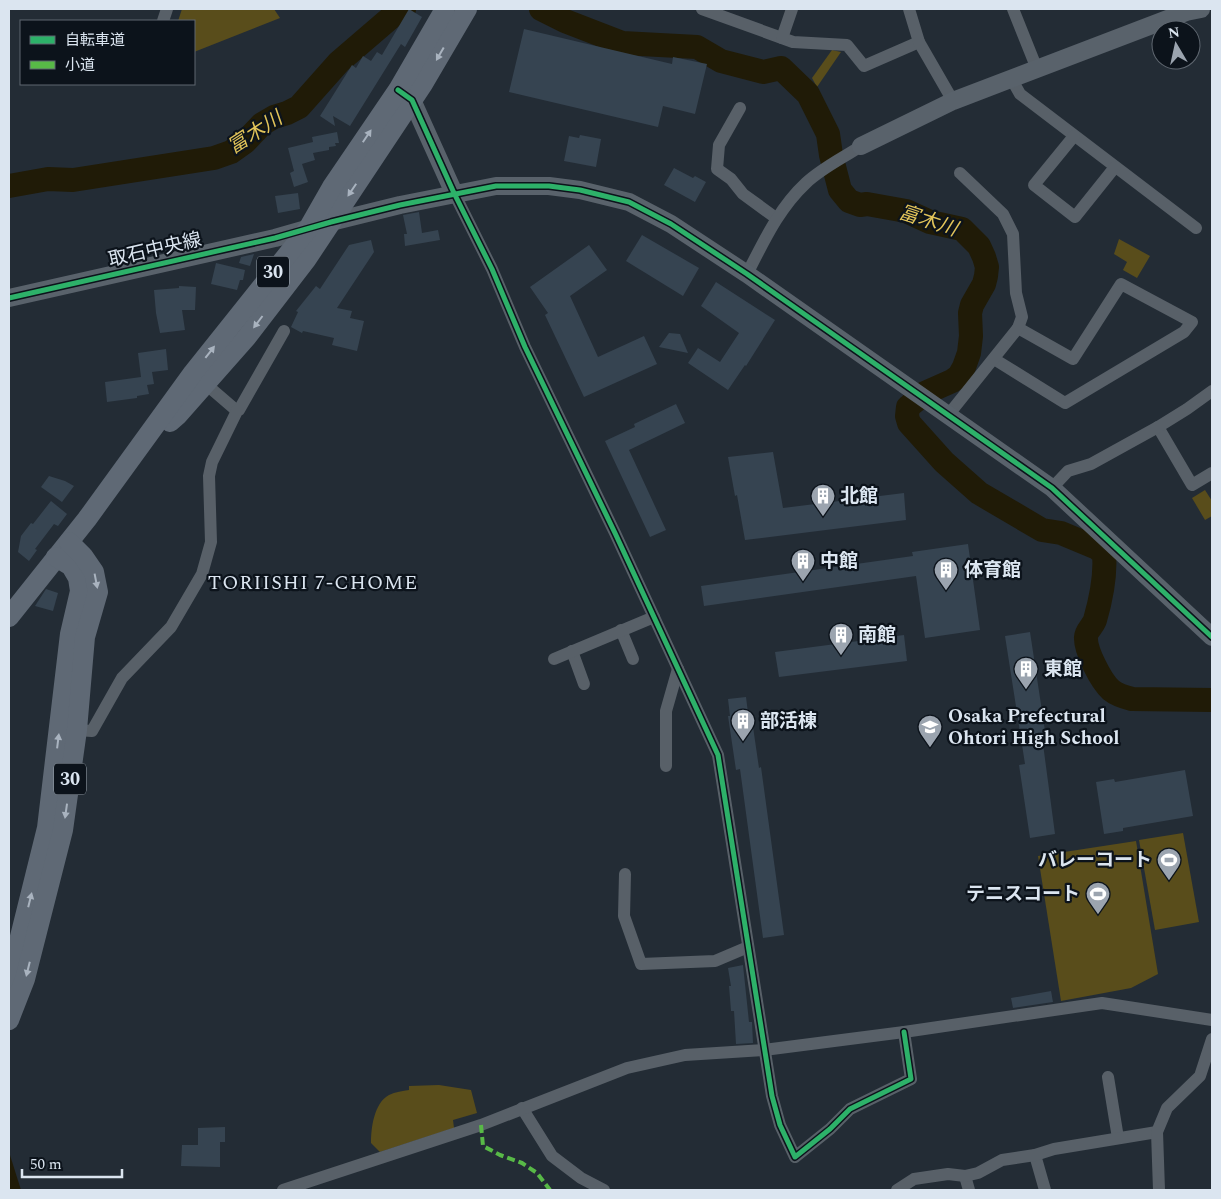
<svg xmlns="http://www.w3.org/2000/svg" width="1221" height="1199" font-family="Spectral,'Noto Sans JP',serif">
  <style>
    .green { fill: #594d1b }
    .water { fill: #201b07 }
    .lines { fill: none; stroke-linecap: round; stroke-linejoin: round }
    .river { stroke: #201b07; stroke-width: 24 }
    .building { fill: #364451 }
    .street { stroke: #586068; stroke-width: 12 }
    .secondary { stroke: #59626b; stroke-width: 18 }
    .primary { stroke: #5f6975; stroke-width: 20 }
    .quiet { stroke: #58b947; stroke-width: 4; stroke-dasharray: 8 4; stroke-linecap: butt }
    .cycleway-casing { stroke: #0c131b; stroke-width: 8 }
    .cycleway { stroke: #2db169; stroke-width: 5 }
    .oneway { fill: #a9b3bf }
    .labels { text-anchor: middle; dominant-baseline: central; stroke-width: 4.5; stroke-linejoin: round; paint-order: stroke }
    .shield { fill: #0c131b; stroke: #9da6b0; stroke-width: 1 }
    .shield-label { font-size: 18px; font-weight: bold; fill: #dbe5f0 }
    .street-label { font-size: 19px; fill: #dbe5f0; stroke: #0c131b }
    .poi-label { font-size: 19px; font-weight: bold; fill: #dbe5f0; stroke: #0c131b; text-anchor: start }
    .water-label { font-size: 20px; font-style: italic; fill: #e2c459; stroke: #0c131b }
    .neighbourhood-label { font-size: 20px; letter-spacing: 1px; fill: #dbe5f0; stroke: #0c131b }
  </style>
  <rect width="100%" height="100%" fill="#232c35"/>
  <g class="green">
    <path d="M182,9H274L280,18L194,52V21H178Z"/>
    <path d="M832,50L841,52L817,87L812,78Z"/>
    <path d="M1119,239L1150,256L1137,278L1123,270L1127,262L1114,254Z"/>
    <path d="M1205,490L1212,501V516L1205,520L1192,498Z"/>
    <path d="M1183,833L1199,922L1155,930L1139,840Z"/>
    <path d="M1136,841L1158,974L1131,988L1061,1001L1038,856Z"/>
    <path d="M439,1085L471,1090L477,1113L453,1120L454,1128L380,1152L371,1143C371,1128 374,1103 389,1095C395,1092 403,1091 409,1090V1086Z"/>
  </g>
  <path class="water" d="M9,1152L21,1190H9Z"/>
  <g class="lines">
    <g class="river">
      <path d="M541,9L565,21L622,43L697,47L721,61L763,72L781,68L808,94L828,134L831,155L840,190L849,201L860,205L867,204L906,211L930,222L962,229L979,246L984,257L987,267L986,276L984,284L972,305L970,313L971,336L969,353L964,367L959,376L952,381L925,393L908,407L907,416L909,423L944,462L979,493L1042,530L1061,533L1097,548L1104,554C1106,576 1101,599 1095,620C1093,626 1086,631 1086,637C1085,650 1101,681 1111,690C1117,695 1124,697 1132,699L1212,700"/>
      <path d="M9,186L48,179L73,180L214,158L231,152L245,142L262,124L274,117L287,113L299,107L339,62L396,13L404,9"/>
    </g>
  </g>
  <g class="building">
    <path d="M409,9L422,17L405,47L401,44L350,126L333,116L335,126L320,116L352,65L356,68L363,56L371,61L377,52L382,55Z"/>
    <path d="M524,29L672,64L673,57L707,64L695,114L663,106L658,127L509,92Z"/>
    <path d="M337,132L339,143H335L336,146L329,147V150L313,153L315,160L302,164L308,182L294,187L290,173L294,171L288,148L313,142L312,137Z"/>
    <path d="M580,135L601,139L596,167L564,161L569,136L579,138Z"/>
    <path d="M674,168L693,178L695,176L706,182L695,202L664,185Z"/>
    <path d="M298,193L300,209L278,213L275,196Z"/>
    <path d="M419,212L422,233L438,230L440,240L405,246L404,234H407L403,215Z"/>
    <path d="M642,235L699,268L683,296L626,261Z"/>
    <path d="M371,240L374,252L337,308L352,311L350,318L364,321L357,351L332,345L334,338L303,331L302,333L291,327L298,312L296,311L316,286L320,289L349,245Z"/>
    <path d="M589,245L607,270L570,296L598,357L644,336L657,364L584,397L545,315L548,313L530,287Z"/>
    <path d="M254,254L250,266L239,263L241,257Z"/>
    <path d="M216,263L245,270L243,280H240L237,290L211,284Z"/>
    <path d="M716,282L775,320L746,366L745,365L728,390L688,363L698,348L720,362L739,333L701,306Z"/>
    <path d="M179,286L196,287L195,310H182L185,330L160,333L156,313L154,290L179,288Z"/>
    <path d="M669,333L680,334L688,353L659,347Z"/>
    <path d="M166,349L168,370L152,372L154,384L147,385L149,394L137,396V398L107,402L105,382L141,377L138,353Z"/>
    <path d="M676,404L685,423L629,450L666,530L650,537L605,441L635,427L634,424Z"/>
    <path d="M773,452L783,508L904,493L906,520L745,540L737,495L735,496L728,457Z"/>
    <path d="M49,476L65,481L74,486L62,502L41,487Z"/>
    <path d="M51,501L67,514L58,526L54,524L35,549L37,550L29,561L18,552L21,536L31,523L33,524Z"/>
    <path d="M968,544L980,630L925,638L916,576L704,606L701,586L913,556L912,552Z"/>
    <path d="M46,589L58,593L53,611L35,606Z"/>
    <path d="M1030,632L1047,744H1043L1055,834L1030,838L1019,765L1025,764L1005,636Z"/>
    <path d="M904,635L907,661L779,677L775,652Z"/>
    <path d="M746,697L748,713H751L759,768L761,767L784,935L763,938L740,769L736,770L728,716H730L728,699Z"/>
    <path d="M1185,770L1193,816L1123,828V831L1104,834L1096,782L1114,779L1115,782Z"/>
    <path d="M743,965L749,1022H752L753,1043L736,1044L734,1011H731L729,986H731L728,968Z"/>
    <path d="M1051,991L1053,1002L1013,1008L1011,998Z"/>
    <path d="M225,1127V1142H220V1167L181,1166L182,1145H198V1128Z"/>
  </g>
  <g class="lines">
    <g class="street">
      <path d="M702,9L793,42L847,45L864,66L919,42"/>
      <path d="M909,9L919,42L953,101"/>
      <path d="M1013,9L1037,69"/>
      <path d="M163,21L167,9"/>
      <path d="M782,38L792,9"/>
      <path d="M1011,78L1020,94L1196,228"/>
      <path d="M740,108L719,145L717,169L731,179L743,194L776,218"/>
      <path d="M1074,136L1034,185L1075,217L1115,167"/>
      <path d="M454,193L492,269L525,347L615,533L718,755L772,1096L780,1125L795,1157L830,1129L850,1109L911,1079L904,1032"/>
      <path d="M747,274C764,241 779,208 806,183C822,168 843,158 861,146"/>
      <path d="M994,359L1065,403L1184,332L1192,322L1121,284L1073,359L1018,328"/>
      <path d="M201,380L237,411"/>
      <path d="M949,414L1018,328L1022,317L1016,293L1013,234L1003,214L960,173"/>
      <path d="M1158,427L1192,485L1212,473"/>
      <path d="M1052,488L1068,471L1091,464L1158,427L1187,409L1212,391"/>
      <path d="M621,630L633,659"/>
      <path d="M572,651L584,684"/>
      <path d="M554,659L654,617"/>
      <path d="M77,730L92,731L122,678L171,627L202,574L211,542L209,476L212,462L237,411L239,410L284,331"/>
      <path d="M666,766V711L678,669"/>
      <path d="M625,874L624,916L641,964L715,961L748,947"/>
      <path d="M1108,1077L1118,1138"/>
      <path d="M522,1108L552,1156L581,1178L604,1190"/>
      <path d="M1035,1155L1045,1190"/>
      <path d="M965,1176L969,1190"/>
      <path d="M283,1190L481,1125L627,1068L685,1055L764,1050L904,1032L1102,1003L1212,1020"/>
      <path d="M897,1190L914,1179L948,1174L965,1176L978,1173L1002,1160L1035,1155L1054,1149L1157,1132"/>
      <path d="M1159,1190L1157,1132L1167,1108L1200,1076L1212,1039"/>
    </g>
    <g class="secondary">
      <path d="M404,95L412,100L454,193"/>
      <path d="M861,146L953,101L1186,12L1201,9"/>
      <path d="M9,298L275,238L331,222L400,205L496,186H549L580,190L629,202L671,224L747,274L1052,488L1212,637"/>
    </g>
    <g class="primary">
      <path d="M170,422L178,415L246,338L306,260L423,84L467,9"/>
      <path d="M9,617L87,519L193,373L308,229L332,187L398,90L445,9"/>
      <path d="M9,981L47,828L70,634L80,591L78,578L71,566L56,557"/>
      <path d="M9,1020L25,979L63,830L77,730L85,637L98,592L94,572L83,556L69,542"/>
    </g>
    <path class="quiet" d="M481,1125L483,1146L500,1155L522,1163L537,1173L550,1190"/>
    <defs>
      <g id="cycleway">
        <path d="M398,90L412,100L454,193L492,269L525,347L615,533L718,755L772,1096L780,1125L795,1157L830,1129L850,1109L911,1079L904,1032"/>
        <path d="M9,298L275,238L331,222L400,205L496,186H549L580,190L629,202L671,224L747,274L1052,488L1212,637"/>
      </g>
    </defs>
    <use href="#cycleway" class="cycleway-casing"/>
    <use href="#cycleway" class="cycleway"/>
  </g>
  <defs><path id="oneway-solid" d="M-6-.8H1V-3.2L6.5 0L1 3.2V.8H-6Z" transform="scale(1.25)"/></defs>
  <g class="oneway">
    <use href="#oneway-solid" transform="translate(440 54) rotate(120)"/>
    <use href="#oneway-solid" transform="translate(367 136) rotate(-56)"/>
    <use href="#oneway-solid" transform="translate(352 190) rotate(124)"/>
    <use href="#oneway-solid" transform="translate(258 322) rotate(127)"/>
    <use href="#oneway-solid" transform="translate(210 352) rotate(-52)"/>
    <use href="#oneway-solid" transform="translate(96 581) rotate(79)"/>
    <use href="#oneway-solid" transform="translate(58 741) rotate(-83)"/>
    <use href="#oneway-solid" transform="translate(66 811) rotate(98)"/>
    <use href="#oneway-solid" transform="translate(30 900) rotate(-76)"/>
    <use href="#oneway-solid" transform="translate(28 969) rotate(104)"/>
  </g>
  <defs>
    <symbol id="building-pin" viewBox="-11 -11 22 30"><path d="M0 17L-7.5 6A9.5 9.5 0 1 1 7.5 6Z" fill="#9ba4af" stroke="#0c131b"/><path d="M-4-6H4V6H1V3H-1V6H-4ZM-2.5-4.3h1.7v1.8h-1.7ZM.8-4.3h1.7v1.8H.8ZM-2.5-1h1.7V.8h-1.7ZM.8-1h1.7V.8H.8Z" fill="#fff"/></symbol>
    <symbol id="school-pin" viewBox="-11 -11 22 30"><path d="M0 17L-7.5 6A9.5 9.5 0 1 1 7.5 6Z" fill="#9ba4af" stroke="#0c131b"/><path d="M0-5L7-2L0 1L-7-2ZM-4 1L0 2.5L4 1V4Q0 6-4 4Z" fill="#fff"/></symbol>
    <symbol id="stadium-pin" viewBox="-11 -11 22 30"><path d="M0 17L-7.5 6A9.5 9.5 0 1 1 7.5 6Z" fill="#9ba4af" stroke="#0c131b"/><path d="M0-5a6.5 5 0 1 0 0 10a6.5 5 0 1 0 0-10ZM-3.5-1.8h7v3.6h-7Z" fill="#fff"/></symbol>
  </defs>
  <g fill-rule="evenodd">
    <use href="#building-pin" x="809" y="482" width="28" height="38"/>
    <use href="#building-pin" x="789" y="547" width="28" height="38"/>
    <use href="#building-pin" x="932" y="556" width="28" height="38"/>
    <use href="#building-pin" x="827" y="621" width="28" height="38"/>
    <use href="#building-pin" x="1012" y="655" width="28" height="38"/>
    <use href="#building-pin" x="729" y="707" width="28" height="38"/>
    <use href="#school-pin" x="916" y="713" width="28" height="38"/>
    <use href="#stadium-pin" x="1155" y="846" width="28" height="38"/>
    <use href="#stadium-pin" x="1084" y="880" width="28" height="38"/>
  </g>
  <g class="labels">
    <g class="shield">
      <rect x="257" y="256.5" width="32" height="31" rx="4"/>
      <rect x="54" y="763.5" width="32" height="31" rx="4"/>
    </g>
    <g class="shield-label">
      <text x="273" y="272">30</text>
      <text x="70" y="779">30</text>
    </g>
    <g class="street-label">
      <text transform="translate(155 250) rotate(-13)">取石中央線</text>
    </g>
    <g class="poi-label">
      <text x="840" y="496">北館</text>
      <text x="820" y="561">中館</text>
      <text x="964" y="570">体育館</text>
      <text x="858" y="635">南館</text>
      <text x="1044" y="669">東館</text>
      <text x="948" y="716">Osaka Prefectural<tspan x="948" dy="22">Ohtori High School</tspan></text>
      <text x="760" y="721">部活棟</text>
      <text x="1152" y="860" text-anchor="end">バレーコート</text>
      <text x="1080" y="894" text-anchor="end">テニスコート</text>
    </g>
    <g class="water-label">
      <text transform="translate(255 133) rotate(-33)">富木川</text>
      <text transform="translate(928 221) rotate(18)">富木川</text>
    </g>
    <g class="neighbourhood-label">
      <text x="313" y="583">TORIISHI 7-CHOME</text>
    </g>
  </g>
  <rect width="1221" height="1199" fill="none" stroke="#dbe5f0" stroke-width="20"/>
  <rect x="20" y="20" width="175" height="65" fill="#0c131b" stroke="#5f6770"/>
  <rect x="30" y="36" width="25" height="8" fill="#2db169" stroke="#5f6770"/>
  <text x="65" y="45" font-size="15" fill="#dbe5f0">自転車道</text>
  <rect x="30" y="61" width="25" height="8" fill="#58b947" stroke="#5f6770"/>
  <text x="65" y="70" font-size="15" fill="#dbe5f0">小道</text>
  <g transform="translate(1176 45) rotate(351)"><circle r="24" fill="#0c131b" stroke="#5f6770"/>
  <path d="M0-4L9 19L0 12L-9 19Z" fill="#9ba4af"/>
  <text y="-8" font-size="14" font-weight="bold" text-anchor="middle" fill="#dbe5f0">N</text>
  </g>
  <path d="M22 1169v8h100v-8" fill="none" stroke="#dbe5f0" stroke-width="2.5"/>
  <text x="30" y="1169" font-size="15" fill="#dbe5f0" stroke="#0c131b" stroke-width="4" paint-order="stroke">50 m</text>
</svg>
